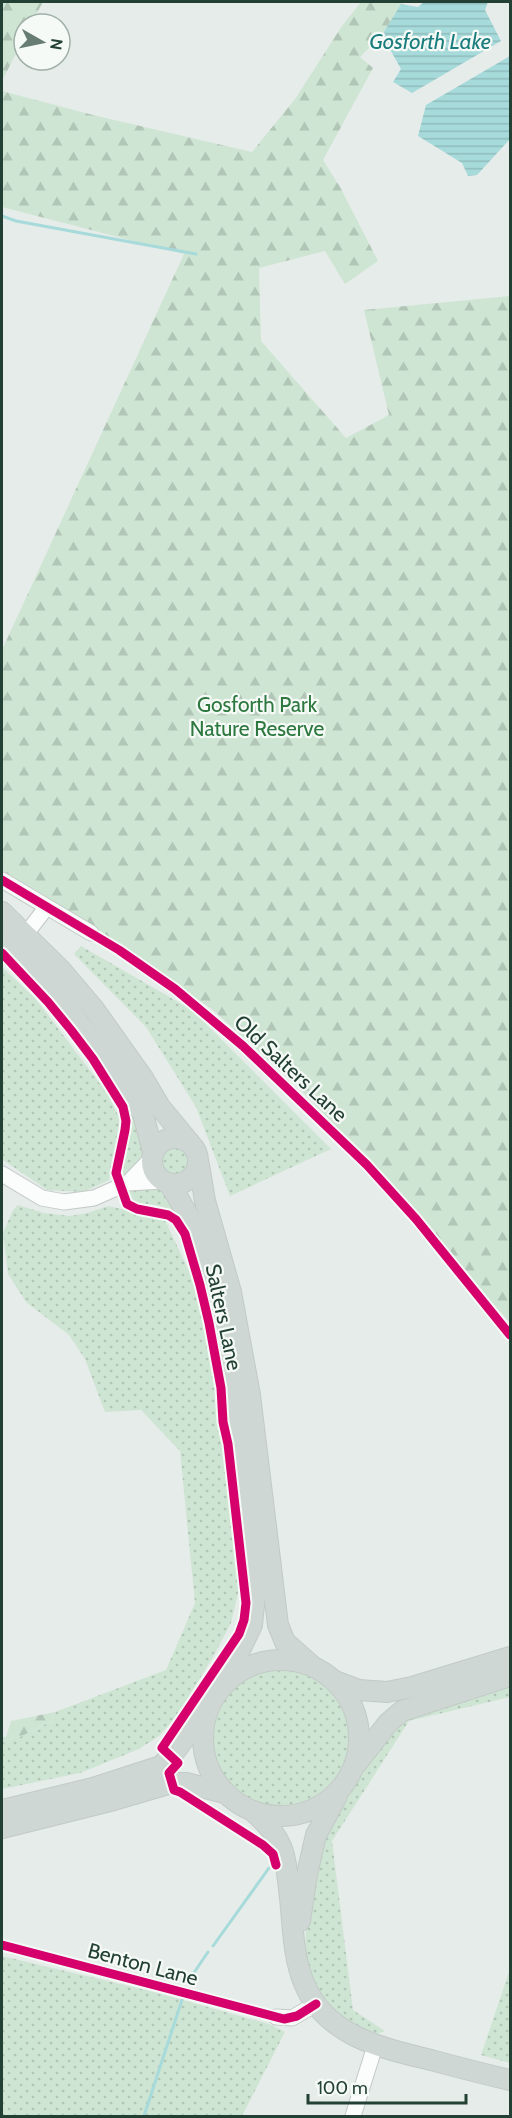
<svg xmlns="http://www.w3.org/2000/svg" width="512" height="2118" font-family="Cabin,sans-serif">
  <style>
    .grass { fill: url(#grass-dots) }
    .forest { fill: url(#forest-firs) }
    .water { fill: url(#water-rules) }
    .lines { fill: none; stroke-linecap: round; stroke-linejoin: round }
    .stream { stroke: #a7dada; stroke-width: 3 }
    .minor-casing { stroke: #c3c9c6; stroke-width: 17 }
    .major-casing { stroke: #c2cac7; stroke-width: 22 }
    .minor { stroke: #fbfcfc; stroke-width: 15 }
    .major { stroke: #cfd7d4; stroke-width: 20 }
    .cycleway-casing { stroke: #f5faf7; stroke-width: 13 }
    .cycleway { stroke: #d6006c; stroke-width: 9 }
    .labels { text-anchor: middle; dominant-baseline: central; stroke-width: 4.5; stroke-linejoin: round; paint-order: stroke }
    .park-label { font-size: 21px; fill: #2c783e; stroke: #f5faf7 }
    .street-label { font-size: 21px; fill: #234034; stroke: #f5faf7 }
    .water-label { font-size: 22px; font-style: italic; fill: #1c7d7e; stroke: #f5faf7 }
  </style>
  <defs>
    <pattern id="grass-dots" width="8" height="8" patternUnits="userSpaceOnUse" patternTransform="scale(1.5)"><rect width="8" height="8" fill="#cfe5d3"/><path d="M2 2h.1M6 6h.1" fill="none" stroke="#b1c6b6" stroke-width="1.8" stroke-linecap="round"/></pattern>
    <pattern id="forest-firs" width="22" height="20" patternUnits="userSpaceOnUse" patternTransform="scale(1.5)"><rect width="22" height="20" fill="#cfe5d3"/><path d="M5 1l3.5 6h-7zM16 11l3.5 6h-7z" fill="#b1c6b6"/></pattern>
    <pattern id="water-rules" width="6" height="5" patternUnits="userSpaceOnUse" patternTransform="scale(1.5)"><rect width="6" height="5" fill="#a7dada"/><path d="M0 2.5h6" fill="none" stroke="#8fbcbc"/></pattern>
  </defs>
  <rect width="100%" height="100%" fill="#e6ece9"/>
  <g class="grass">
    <path d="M81,946L192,1010L331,1149L230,1196L196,1107L146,1027L74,954Z"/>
    <path d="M2,967L35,998L107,1093L120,1119L109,1180L83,1192L47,1190L2,1159Z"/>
    <path d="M131,1111C138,1128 152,1148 137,1164C133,1169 129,1174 123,1177L121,1172L131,1123Z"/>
    <circle cx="175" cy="1161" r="17"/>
    <path d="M150,1187C170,1191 173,1201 182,1218C166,1204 154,1205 134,1203L129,1191Z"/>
    <path d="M18,1205L44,1213L70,1216L87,1213L108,1206L164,1218L195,1284L215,1377L239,1589L231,1623L213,1657L176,1717L159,1736L139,1749L80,1773L2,1789V1742L22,1736L52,1721L55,1712L166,1670L195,1603L180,1451L141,1410L105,1412L85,1359L69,1335L26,1302L8,1274L3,1233L13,1210Z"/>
    <circle cx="281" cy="1738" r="71"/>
    <path d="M510,1684V1697L409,1721L332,1841L353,2010L385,2031L374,2035L354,2026L336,2011L320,1994L310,1970L305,1949L306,1928L320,1840L328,1821L393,1723Z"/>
    <path d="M2,1956L154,1992L269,2024L285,2032L242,2116H2Z"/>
    <path d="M510,1969V2063L481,2055Z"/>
  </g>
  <g class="forest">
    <path d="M2,2H43L31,24H24V38L2,81Z"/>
    <path d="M361,2H405L401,4L382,35L360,57L373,68L323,160L340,187L378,261L345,284L325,251L259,268L261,341L346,438L389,415L364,310L510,296V1323L379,1171L296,1085L213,1010L114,942L2,870V650L184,254L2,207V91L93,115L252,152L295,99L342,26Z"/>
    <path d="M55,1712L52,1721L22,1736L2,1742V1737H6L11,1721Z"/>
  </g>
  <g class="water">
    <path d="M424,2H494H488L485,10L501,41L412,93L393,82L401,69L382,35L401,4L418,7Z"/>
    <path d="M510,56V139L477,175L468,176L462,163L418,136L426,105Z"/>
  </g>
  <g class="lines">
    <g class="stream">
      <path d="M2,216L16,221L196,254"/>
      <path d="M213,1946L269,1868"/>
      <path d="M189,1980L208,1952"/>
      <path d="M144,2116L182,2000"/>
    </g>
    <defs>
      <g id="minor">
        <path d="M2,880L91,933"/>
        <path d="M19,943L46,908"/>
        <path d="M2,1174L42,1198L64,1202L94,1198L128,1183L163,1181"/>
        <path d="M128,1183L152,1158"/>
        <path d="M276,2017L292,2018L316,2004"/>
        <path d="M353,2116L375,2046"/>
      </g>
      <g id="major">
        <path d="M2,912L61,970L94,1009L143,1078L160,1107L189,1142"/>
        <path d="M2,938L58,995L123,1082L143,1114L153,1152"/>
        <circle cx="175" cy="1161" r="23"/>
        <path d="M199,1165L205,1201L231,1292L250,1395L278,1625L285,1642L311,1665"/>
        <path d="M170,1184L189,1217L213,1296L230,1385L255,1595L252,1625L224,1683"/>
        <circle cx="281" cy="1738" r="78"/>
        <path d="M335,1681L359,1690L387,1692L412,1687L510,1657"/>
        <path d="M357,1763L388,1723L402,1711L510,1676"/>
        <path d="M2,1810L93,1788L161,1766L176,1750L204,1712"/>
        <path d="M255,1813C287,1842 285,1856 290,1898C293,1926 293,1957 304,1983C325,2036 382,2048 431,2060C457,2067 484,2074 510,2080"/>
        <path d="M2,1828L114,1800L172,1783H186L225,1793"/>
        <path d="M300,1921L307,1874L316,1835L337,1796"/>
      </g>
    </defs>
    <use href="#minor" class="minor-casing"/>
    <use href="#major" class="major-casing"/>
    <use href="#minor" class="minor"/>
    <use href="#major" class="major"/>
    <defs>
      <g id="cycleway">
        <path d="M2,880L119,950L175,989L243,1046L367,1165L416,1219L510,1335"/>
        <path d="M2,953L48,1002L71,1030L93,1059L123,1107L126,1121L125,1130L116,1173L127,1204L137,1209L168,1215L176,1220L185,1234L200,1285L209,1323L221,1388L223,1422L228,1444L246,1603L244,1620L239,1634L162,1748L178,1763L169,1773L174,1790L180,1792L263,1845L273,1854L276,1865"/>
        <path d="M2,1945L284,2019L297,2016L316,2004"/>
      </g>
    </defs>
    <use href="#cycleway" class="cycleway-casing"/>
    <use href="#cycleway" class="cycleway"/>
  </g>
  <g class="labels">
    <g class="park-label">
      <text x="257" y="704">Gosforth Park<tspan x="257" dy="24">Nature Reserve</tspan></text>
    </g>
    <g class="street-label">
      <text transform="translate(291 1068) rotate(43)">Old Salters Lane</text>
      <text transform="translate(224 1317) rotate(78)">Salters Lane</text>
      <text transform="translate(143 1964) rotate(15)">Benton Lane</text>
    </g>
    <g class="water-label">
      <text x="430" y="41">Gosforth Lake</text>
    </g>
  </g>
  <rect width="512" height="2118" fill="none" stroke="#234034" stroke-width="6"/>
  <g transform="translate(42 42) rotate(99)"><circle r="28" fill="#f5faf7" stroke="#a1b0a9" stroke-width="1.5"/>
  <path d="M0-4.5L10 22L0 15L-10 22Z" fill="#677c73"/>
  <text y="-9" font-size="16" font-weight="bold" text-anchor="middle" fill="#234034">N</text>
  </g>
  <path d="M308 2094v9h158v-9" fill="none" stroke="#234034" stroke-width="3"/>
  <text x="317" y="2094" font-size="18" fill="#234034" stroke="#f5faf7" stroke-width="4.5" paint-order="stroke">100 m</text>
</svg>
